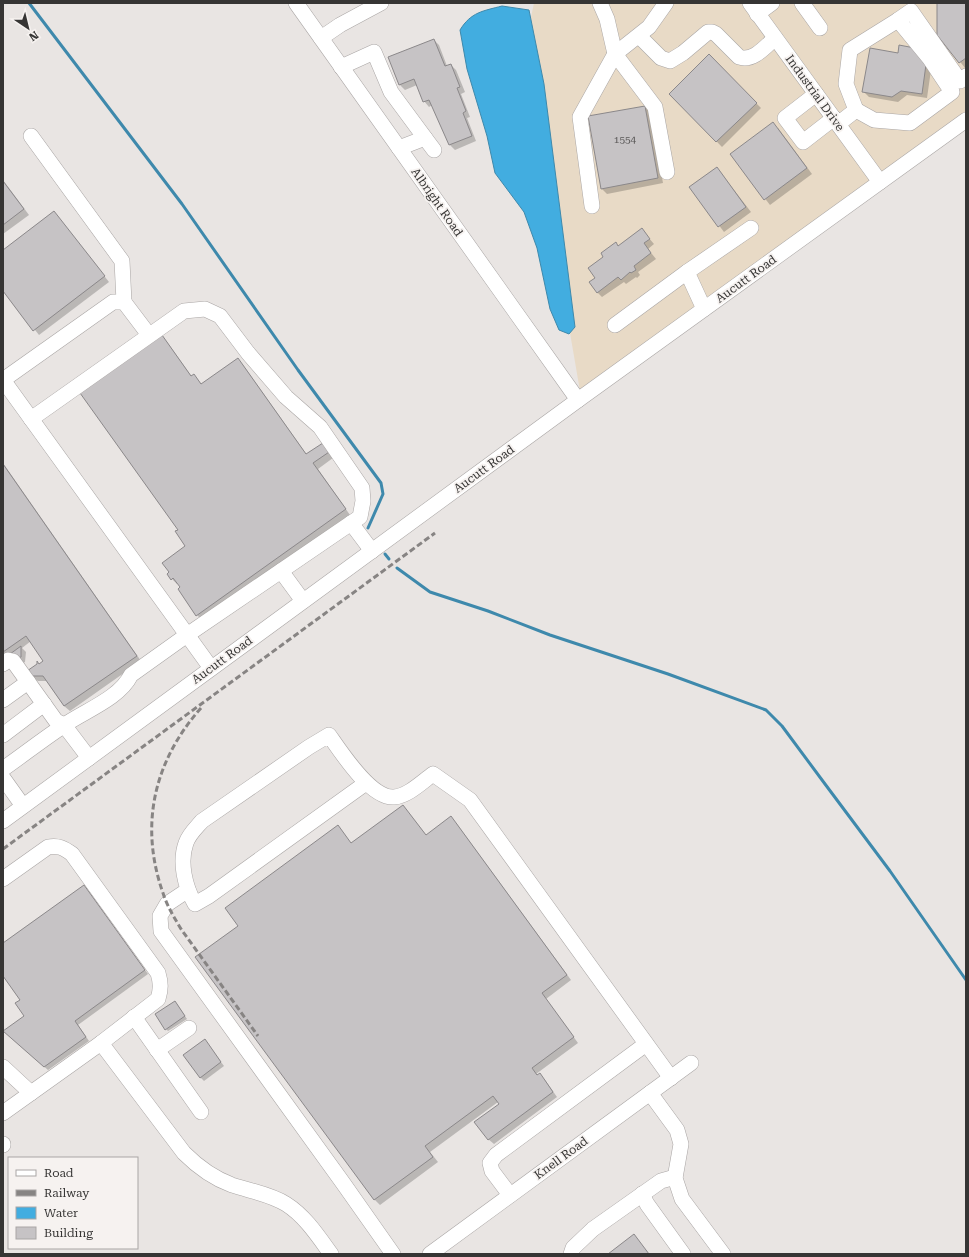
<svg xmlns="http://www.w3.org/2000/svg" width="969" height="1257" font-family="'Roboto Serif',serif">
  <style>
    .commercial { fill: #e8dac6 }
    .water { fill: #42ade0; stroke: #3e89ac }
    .shadow { fill: #0003; fill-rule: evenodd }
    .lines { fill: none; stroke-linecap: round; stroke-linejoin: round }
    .stream { stroke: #3e89ac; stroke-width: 3 }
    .building { fill: #c6c3c5; stroke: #8b888a }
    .minor-casing { stroke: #aaa6a5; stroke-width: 16 }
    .minor { stroke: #fff; stroke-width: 15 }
    .rail { stroke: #878483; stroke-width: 3; stroke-dasharray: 6 3; stroke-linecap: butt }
    .labels { text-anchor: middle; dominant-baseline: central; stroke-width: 3.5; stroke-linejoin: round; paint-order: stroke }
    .number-label { font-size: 10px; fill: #5a5858 }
    .street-label { font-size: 12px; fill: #363534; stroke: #f6f2f0 }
  </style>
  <rect width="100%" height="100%" fill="#e9e5e3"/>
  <path class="commercial" d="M534,3H966V111L580,391L548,205L530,22Z"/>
  <path class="water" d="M502,6L529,10L544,84L575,327L569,334L559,330L550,309L537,248L524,212L495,173L487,136L467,69L460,30C471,12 483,11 502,6Z"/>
  <g class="shadow">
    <path d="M938,3H966V67L965,68L938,34Z"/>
    <path d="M434,40L439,45L447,66L451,65L456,70L465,92L461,94L470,117L467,118L476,141L455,150L449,144L432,105L429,107L424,101L417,85L405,90L400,85L389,58Z"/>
    <path d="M709,56L761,108L722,147L670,94Z"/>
    <path d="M932,63L927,98L907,95L898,102L869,97L864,92Z"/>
    <path d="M645,107L650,112L663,183L607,194L602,189Z"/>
    <path d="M778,128L812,174L770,205L731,155Z"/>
    <path d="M717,168L751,212L724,232L690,187Z"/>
    <path d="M3,180L29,215L3,234Z"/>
    <path d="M54,212L109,282L39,335L3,289V251Z"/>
    <path d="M642,230L654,244L648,249L656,259L638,272L640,275L637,278L636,277L626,284L624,282L602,297L597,292L596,278L605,257L616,244L619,247Z"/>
    <path d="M162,337L167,342L192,377L194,375L202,385L238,360L243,365L307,455L326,442L337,455L318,469L350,515L202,620L197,615L178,583L177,584L172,579L187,547L179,531Z"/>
    <path d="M3,463L141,661L70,711L64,706L47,681H38L35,679H30L3,661ZM31,641L45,661L28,672L25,667L26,666L23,663L25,662L26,652L22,648Z"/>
    <path d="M403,806L426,835L456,823L571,980L546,999L578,1043L536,1074L545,1080L557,1097L494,1144L488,1139L500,1104L498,1102L430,1152L438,1162L380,1205L375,1200L197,957Z"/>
    <path d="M84,886L148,974L78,1025L89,1041L48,1070L8,1035L25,1016L21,1000L5,978L3,979V944Z"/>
    <path d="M177,1004L187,1019L168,1031L166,1029Z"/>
    <path d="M205,1041L224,1066L204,1081L200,1077Z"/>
  </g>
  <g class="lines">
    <g class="stream">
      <path d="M29,3L182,204L298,370L381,483L383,494L368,528"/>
      <path d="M385,554L389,559"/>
      <path d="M397,568L430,592L488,611L550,635L668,674L766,710L782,726L825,784L890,871L966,980"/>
    </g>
  </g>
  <g class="building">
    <path d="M937,3H966V58L959,63L937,35Z"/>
    <path d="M434,39L445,66L451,64L460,87L457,88L466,111L463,113L472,136L449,145L429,100L423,102L414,79L399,85L388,57Z"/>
    <path d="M899,45L920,49L927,57L922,94L901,91L892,97L862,92L870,48L898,53Z"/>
    <path d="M709,54L757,103L716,142L669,94Z"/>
    <path d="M645,106L658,178L601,189L588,116Z"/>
    <path d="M773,122L807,168L764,200L730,154Z"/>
    <path d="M717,167L746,207L718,227L689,187Z"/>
    <path d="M3,181L24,209L3,225Z"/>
    <path d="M54,211L105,276L33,331L3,291V250Z"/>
    <path d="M642,228L650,239L644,243L651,253L634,266L636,270L631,273L630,272L621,280L618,277L597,293L589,282L595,278L588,268L603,257L601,253L616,242L618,246Z"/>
    <path d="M162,335L191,376L194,374L201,384L238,358L306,454L326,441L332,450L313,463L346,509L196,616L178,589L180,587L173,578L171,580L167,574L169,572L162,563L185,546L175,531L178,530L80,393Z"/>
    <path d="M3,464L137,656L64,706L43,676H33V678L30,674H23L10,654L21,646V657L15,660L22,661L21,662L27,671L37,664V661L39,664L43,661L26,636L3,652Z"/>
    <path d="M403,805L426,835L451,816L567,975L542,993L574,1037L532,1068L537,1075L540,1073L553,1092L488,1140L474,1122L499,1104L493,1096L425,1146L433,1157L374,1200L195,957L238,926L225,908L338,825L351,843Z"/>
    <path d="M84,885L145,970L75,1021L86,1037L44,1067L3,1031L24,1016L15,1003L20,1000L3,976V943Z"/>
    <path d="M175,1001L185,1016L165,1030L155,1014Z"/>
    <path d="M205,1039L221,1062L200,1078L183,1055Z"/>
    <path d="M634,1234L649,1254H608Z"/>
  </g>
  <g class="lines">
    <defs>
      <g id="minor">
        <path d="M296,3L578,400"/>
        <path d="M600,3L607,19L615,54L655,107L667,172"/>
        <path d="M750,3L880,182"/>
        <path d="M802,3L820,28"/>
        <path d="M757,14L772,3"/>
        <path d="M639,36L661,58L670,61L683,53L708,32H712L716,34L739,57C753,62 765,47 775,38"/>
        <path d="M321,38L340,25L381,3"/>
        <path d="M341,67L374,52L391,92L425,138L399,148"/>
        <path d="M816,94L785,118L803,142L834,118"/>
        <path d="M856,110L846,84L850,50L898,20"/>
        <path d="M838,124L856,110L874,120L910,123L952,92L930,59L898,20L911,11L960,81L966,76"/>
        <path d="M31,136L122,261L124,302"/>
        <path d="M425,138L434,150"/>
        <path d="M592,206L580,117L615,54L649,27L666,3"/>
        <path d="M704,309L687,272L751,228"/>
        <path d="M615,325L687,272"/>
        <path d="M3,380L211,668"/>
        <path d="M3,380L113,302H124L149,335"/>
        <path d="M351,523L372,551"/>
        <path d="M281,571L303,601"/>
        <path d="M3,664L8,660L13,661L56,721L64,725L89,758"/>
        <path d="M3,700L28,682"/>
        <path d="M3,735L44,704"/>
        <path d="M3,769C23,755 42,740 63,726C84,711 119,699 131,675L187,635L360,517L363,501L362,488L320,427L286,397L248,353L220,316L205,309L184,311L31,419"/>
        <path d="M3,778L23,806"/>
        <path d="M366,783L209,896L195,904C185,887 179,862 186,843C189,834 196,828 202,821L309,747L329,735C341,752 371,799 394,797C408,796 422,782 433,774L470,800L671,1078"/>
        <path d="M3,821L578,400L966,120"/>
        <path d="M3,879L48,847C58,845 64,848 72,854L158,973C161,983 161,989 158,999L101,1043L3,1113"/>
        <path d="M188,890L167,904L160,916L161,931L343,1183L393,1254"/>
        <path d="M134,1017L201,1112"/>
        <path d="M101,1043L184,1153C198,1167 213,1178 232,1185C250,1191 270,1194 286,1204C305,1216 318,1236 331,1254"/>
        <path d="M157,1050L189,1028"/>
        <path d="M3,1067L31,1093"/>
        <path d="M650,1093L677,1130L681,1144L675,1178L682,1199L723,1254"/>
        <path d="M3,1144V1145"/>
        <path d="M642,1194L647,1204L683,1254"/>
        <path d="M510,1195L492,1171L490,1163L496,1155L646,1044"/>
        <path d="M430,1254L691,1063"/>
        <path d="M571,1254L573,1248L593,1229L661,1181L675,1177"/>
      </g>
    </defs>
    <use href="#minor" class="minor-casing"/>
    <use href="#minor" class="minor"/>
    <g class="rail">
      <path d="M201,708C154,761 139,825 163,893C167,906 174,917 181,929L258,1036"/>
      <path d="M3,849L435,533"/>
    </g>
  </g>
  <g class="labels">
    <g class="number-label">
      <text x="625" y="139">1554</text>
    </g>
    <g class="street-label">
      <text transform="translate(815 93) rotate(54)">Industrial Drive</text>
      <text transform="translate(437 202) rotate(55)">Albright Road</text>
      <text transform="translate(746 279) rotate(-36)">Aucutt Road</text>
      <text transform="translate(484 469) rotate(-36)">Aucutt Road</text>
      <text transform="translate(222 660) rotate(-36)">Aucutt Road</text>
      <text transform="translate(561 1158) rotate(-36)">Knell Road</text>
    </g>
  </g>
  <rect width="969" height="1257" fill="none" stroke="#363534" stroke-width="8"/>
  <rect x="8" y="1157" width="130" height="92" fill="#f6f2f0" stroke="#a9a6a5"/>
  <rect x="16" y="1170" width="20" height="6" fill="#ffffff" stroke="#a9a6a5"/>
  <text x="44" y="1177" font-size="12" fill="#363534">Road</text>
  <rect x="16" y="1190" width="20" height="6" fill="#878483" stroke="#a9a6a5"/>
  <text x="44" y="1197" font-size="12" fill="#363534">Railway</text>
  <rect x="16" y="1207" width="20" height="12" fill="#42ade0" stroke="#a9a6a5"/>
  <text x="44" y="1217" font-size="12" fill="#363534">Water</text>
  <rect x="16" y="1227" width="20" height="12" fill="#c6c3c5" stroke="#a9a6a5"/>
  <text x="44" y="1237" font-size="12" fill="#363534">Building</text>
  <g transform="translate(28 28) rotate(145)" stroke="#f6f2f0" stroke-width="3" paint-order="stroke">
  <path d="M0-3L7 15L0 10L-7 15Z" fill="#363534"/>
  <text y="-6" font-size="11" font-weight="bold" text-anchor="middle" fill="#363534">N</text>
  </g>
</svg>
